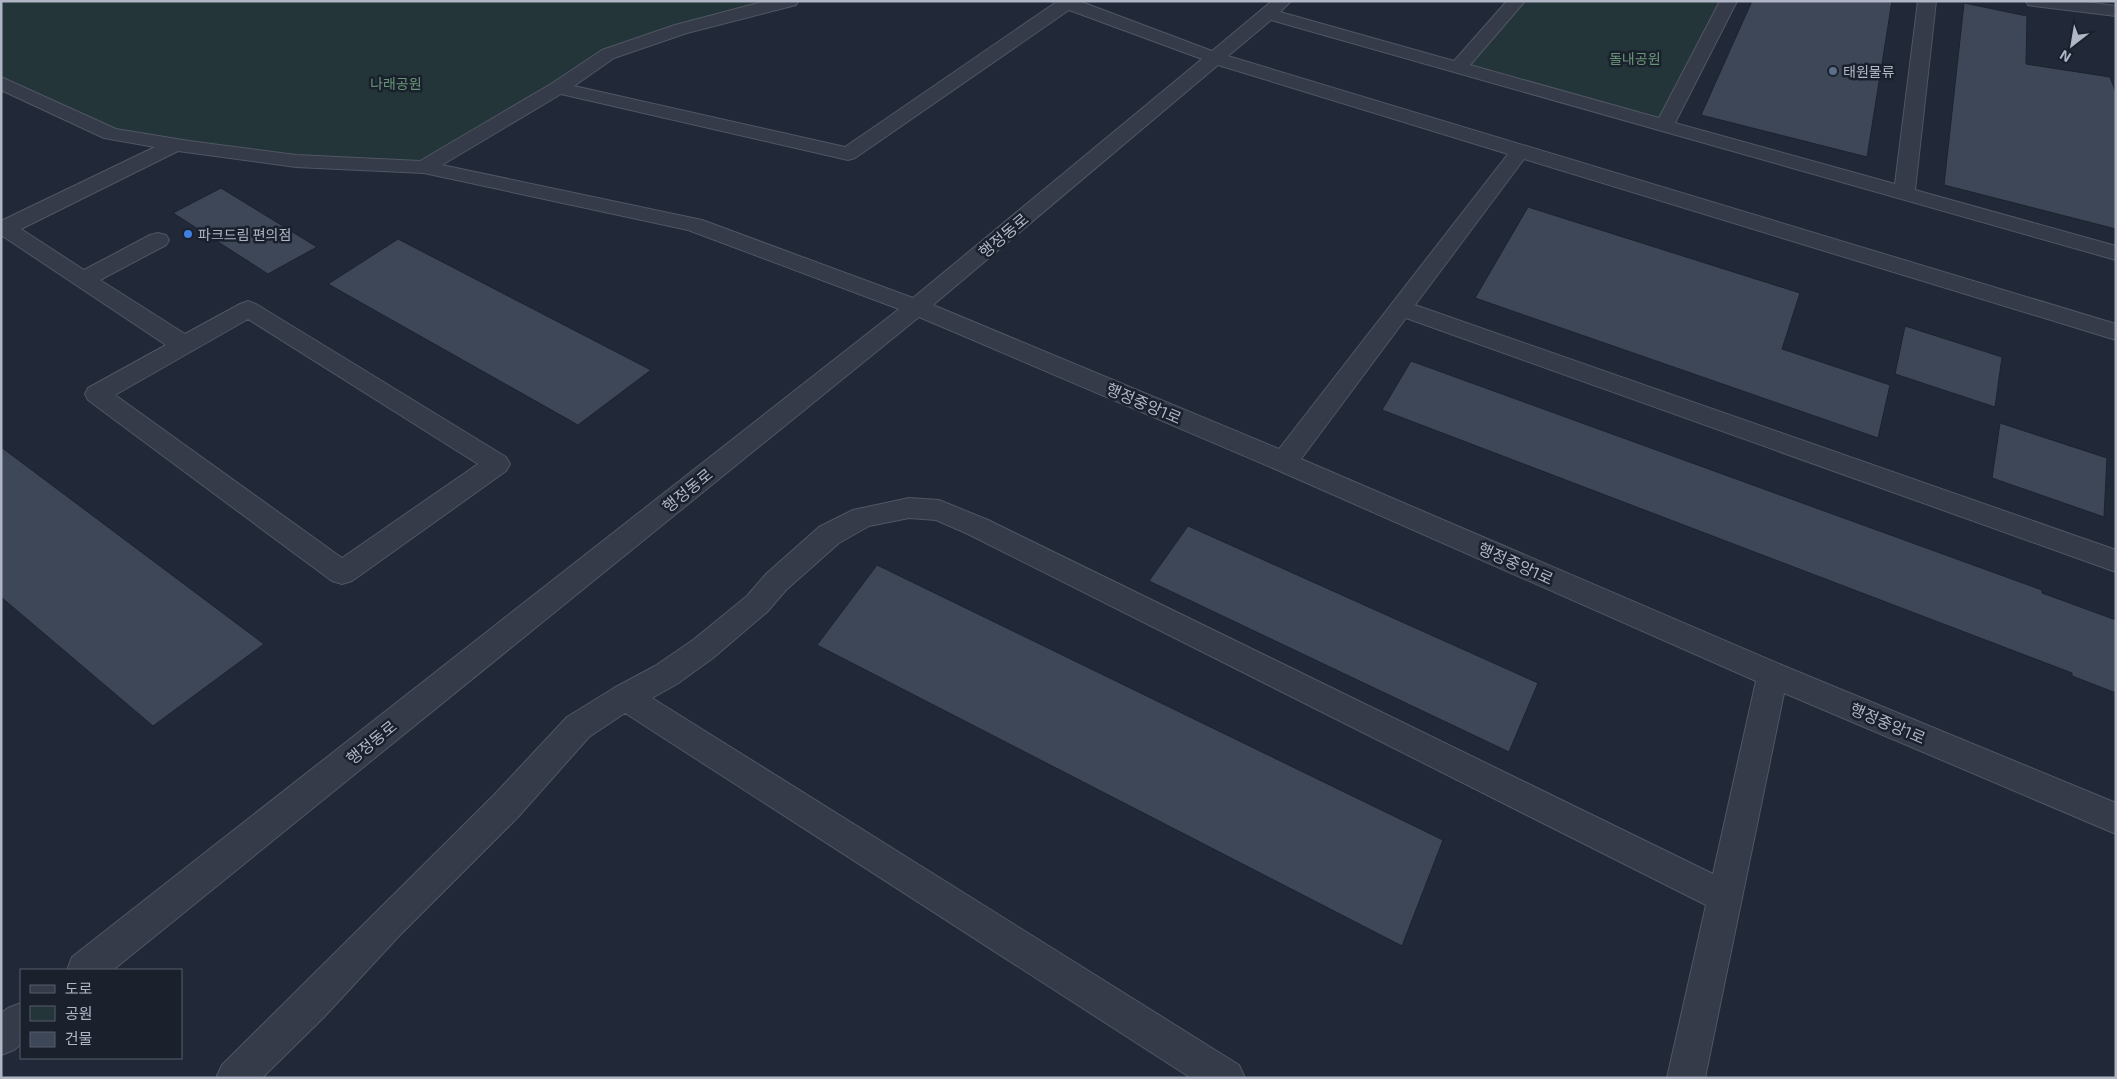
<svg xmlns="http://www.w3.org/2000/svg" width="2117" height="1079" font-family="'Exo 2','Noto Sans KR',sans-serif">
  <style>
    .green { fill: #233539 }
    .building { fill: #3e4758; stroke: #1c232f }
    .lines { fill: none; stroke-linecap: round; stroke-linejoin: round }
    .minor-casing { stroke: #505663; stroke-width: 2 }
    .minor { fill: #353b49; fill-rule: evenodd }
    .service-dot { fill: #5c6f8a; stroke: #1a212d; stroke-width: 2 }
    .shop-dot { fill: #3f7fe0; stroke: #1a212d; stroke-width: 2 }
    .labels { text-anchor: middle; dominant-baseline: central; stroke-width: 5; stroke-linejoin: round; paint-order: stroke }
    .far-park-label { font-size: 14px; fill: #689576; stroke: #1a212d }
    .far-poi-label { font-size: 14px; fill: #b0b6c5; stroke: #1a212d; text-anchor: start }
    .street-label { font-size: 16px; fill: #b0b6c5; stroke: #1a212d }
  </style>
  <rect width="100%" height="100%" fill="#212938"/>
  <g class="green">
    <path d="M1,1H790L608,54L424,167L296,161L111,134L1,83Z"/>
    <path d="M1517,1H1729L1664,126L1457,68Z"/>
  </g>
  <g class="building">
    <path d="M1752,1H1892L1867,157L1701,115Z"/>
    <path d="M1964,3L2027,16L2026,64L2110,77L2116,93V229L1944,185Z"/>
    <path d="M221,188L317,247L268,274L173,213Z"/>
    <path d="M1528,207L1800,293L1782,349L1890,385L1878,438L1475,298Z"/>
    <path d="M398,239L651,370L578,425L328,284Z"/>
    <path d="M1905,326L2002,357L1995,407L1895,374Z"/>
    <path d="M1411,361L2042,590V593L2116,620V693L2072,676V673L1382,410Z"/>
    <path d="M2000,423L2107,458L2104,517L1992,478Z"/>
    <path d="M1,447L264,644L153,726L1,597Z"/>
    <path d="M1188,526L1538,683L1509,752L1149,581Z"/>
    <path d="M877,565L1443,840L1402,946L817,645Z"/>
  </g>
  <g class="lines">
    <defs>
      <g id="minor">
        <path d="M798,1L796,5L687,33L614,58L574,86L845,147L1055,3L1054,1H1079L1212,51L1272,1H1291L1280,12L1454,61L1507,1H1525L1470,65L1659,118L1720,1H1737L1675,123L1895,184L1918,1H1936L1915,190L2116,246V260L1271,20L1228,56L2116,324V340L1524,159L1415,305L2116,550V572L1406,318L1301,459L1784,666L2116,803V834L1784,693L1705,1078H1667L1706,905L968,534L936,520L909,518L869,526L839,543L786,590L767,612L713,658L677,684L652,698L1239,1065L1245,1078H1191L625,713L589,737L518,817L399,936L324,1017L262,1078H216L222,1065L494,795L567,717L614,688L655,666L693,640L747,596L766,574L819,527L853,510L909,498L939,500L988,520L1713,874L1756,681L1275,469L919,317L113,970H67L72,957L899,309L688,230L424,173L296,167L178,151L21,229L84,270L150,235L158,233L166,235L169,240L166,245L100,280L185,334L240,304L248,301L256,304L506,457L510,464L506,471L352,581L342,584L332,581L88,400L85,394L88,388L166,345L1,235V221L155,147L104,138L1,90V77L116,129L189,141L296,155L420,161L551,84L602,50L675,25L762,2ZM1069,10L1202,59L913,298L702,220L442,165L561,94L848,160L855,158ZM1218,65L1508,154L1279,449L933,305ZM248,319L478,464L342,558L115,395Z"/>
        <path d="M2026,1H2079L2116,6V16L2034,6L2028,5Z"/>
        <path d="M21,1003V1044L14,1050L1,1055V1013L8,1008Z"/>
      </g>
    </defs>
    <use href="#minor" class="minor-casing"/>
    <use href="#minor" class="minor"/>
  </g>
  <circle class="service-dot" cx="1833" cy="71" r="5"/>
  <circle class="shop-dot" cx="188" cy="234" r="5"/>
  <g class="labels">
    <g class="far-park-label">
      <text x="1635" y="58">돌내공원</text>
      <text x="396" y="83">나래공원</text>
    </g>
    <g class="far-poi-label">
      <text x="1843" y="71">태원물류</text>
      <text x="198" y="234">파크드림 편의점</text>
    </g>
    <g class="street-label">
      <text transform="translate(1003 235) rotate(-40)">행정동로</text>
      <text transform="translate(1144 403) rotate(23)">행정중앙1로</text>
      <text transform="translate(687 490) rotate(-39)">행정동로</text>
      <text transform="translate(1516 563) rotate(24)">행정중앙1로</text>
      <text transform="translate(1888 723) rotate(23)">행정중앙1로</text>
      <text transform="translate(371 742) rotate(-39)">행정동로</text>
    </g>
  </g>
  <rect width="2117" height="1079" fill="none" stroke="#b0b6c5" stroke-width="5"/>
  <rect x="20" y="969" width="162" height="90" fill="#1a212d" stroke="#565d6a"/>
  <rect x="30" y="985" width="25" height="8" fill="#353b49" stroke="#565d6a"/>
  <text x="65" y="994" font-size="15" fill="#b0b6c5">도로</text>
  <rect x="30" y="1006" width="25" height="15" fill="#233539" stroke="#565d6a"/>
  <text x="65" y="1019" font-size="15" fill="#b0b6c5">공원</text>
  <rect x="30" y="1032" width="25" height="15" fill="#3e4758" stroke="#565d6a"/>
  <text x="65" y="1044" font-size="15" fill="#b0b6c5">건물</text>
  <g transform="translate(2072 45) rotate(211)" stroke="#1a212d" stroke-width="4" paint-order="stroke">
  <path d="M0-4L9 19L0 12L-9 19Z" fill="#b0b6c5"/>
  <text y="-8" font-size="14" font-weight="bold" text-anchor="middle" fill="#b0b6c5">N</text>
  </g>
</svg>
